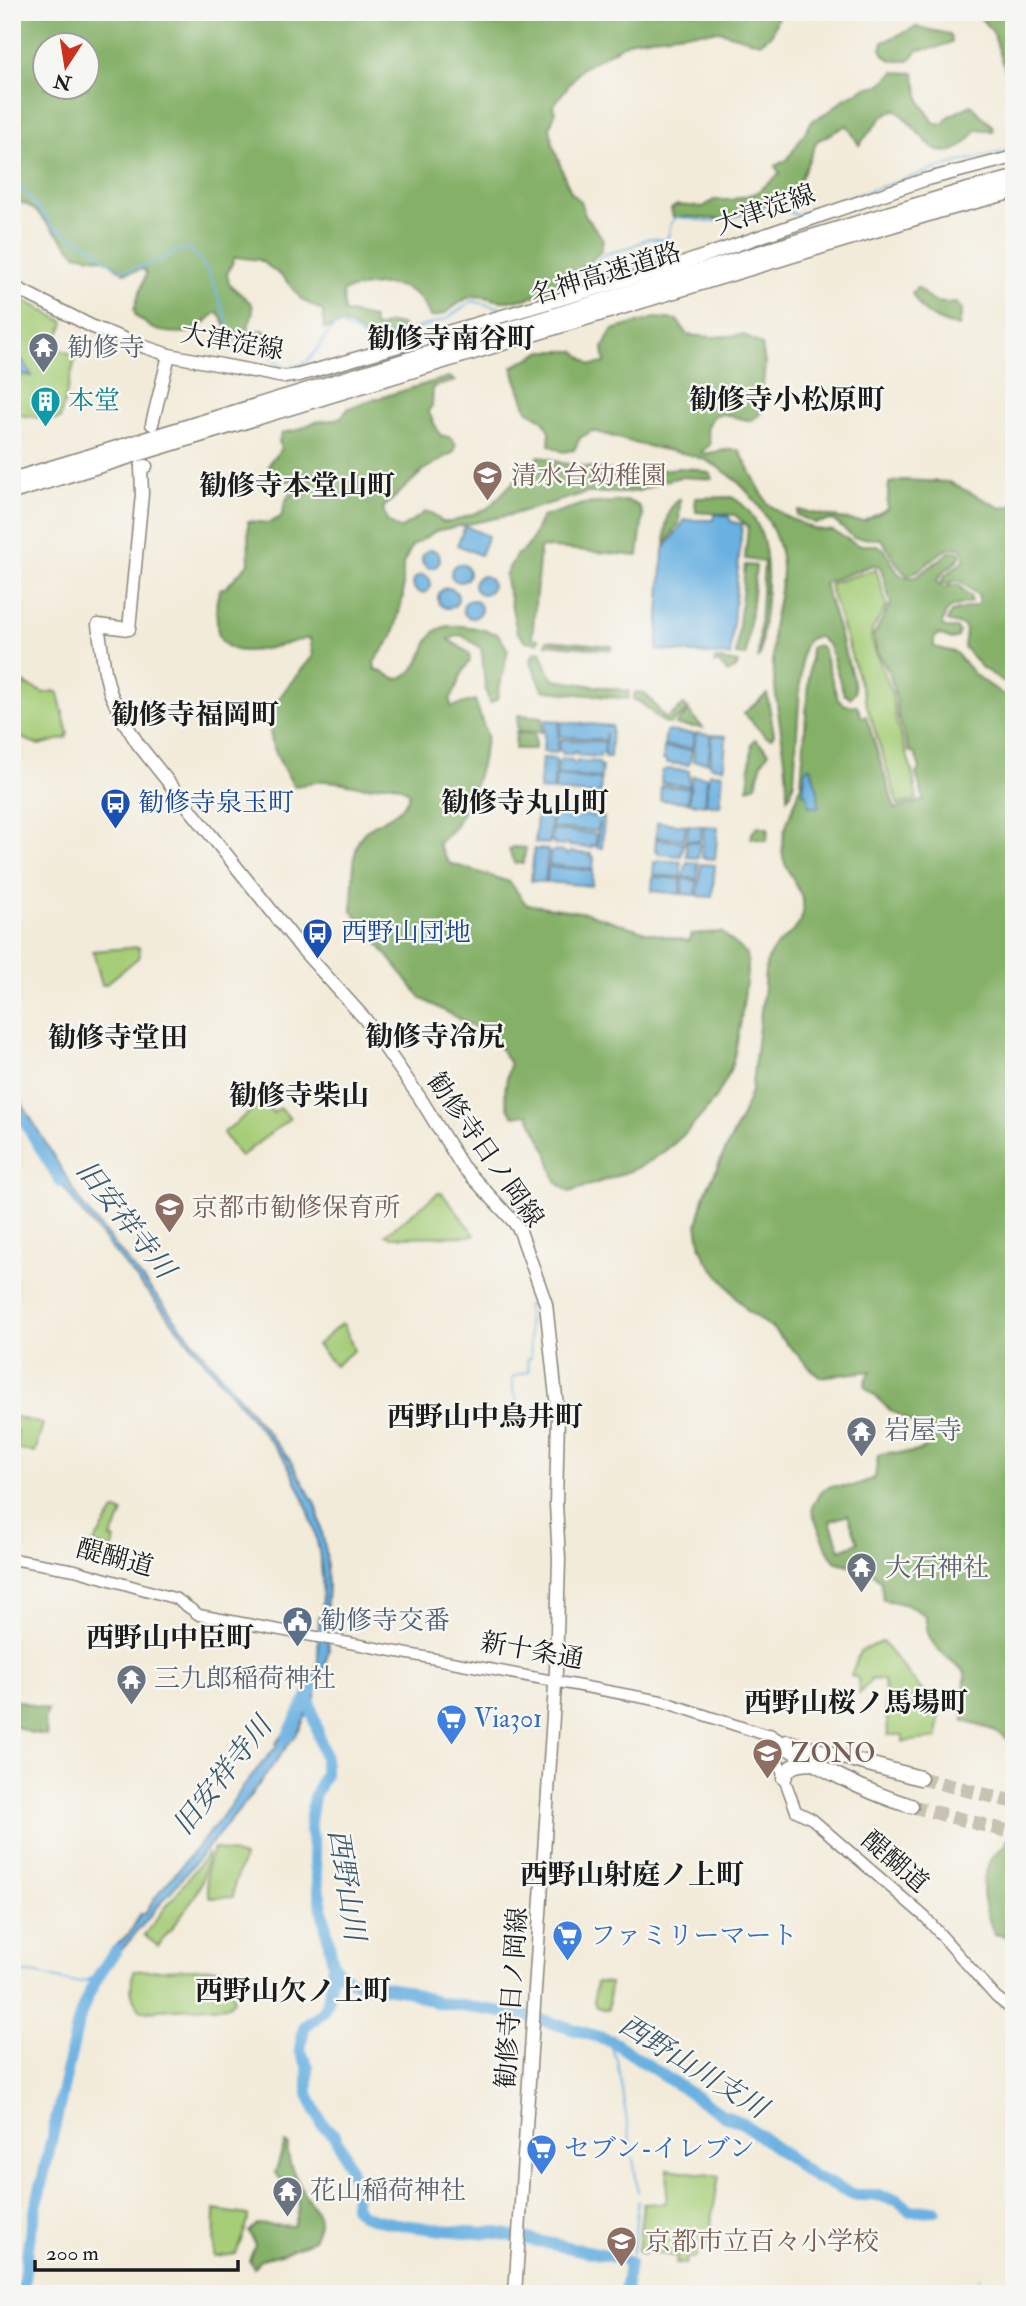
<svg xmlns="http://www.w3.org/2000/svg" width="1026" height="2306" font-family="'IM FELL Double Pica','Noto Serif JP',serif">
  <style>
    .green { fill: #a6cd77; stroke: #61744a; stroke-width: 2 }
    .forest { fill: #84b068; stroke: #506642; stroke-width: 2; fill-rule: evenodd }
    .water { fill: #6bb1e1; stroke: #44667e; stroke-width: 2 }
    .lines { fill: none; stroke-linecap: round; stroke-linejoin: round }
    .stream { stroke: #6bb1e1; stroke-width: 2 }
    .river { stroke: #6bb1e1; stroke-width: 12 }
    .motorway-tunnel { stroke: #c8c2b3; stroke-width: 14; stroke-dasharray: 14 7; stroke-linecap: butt }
    .secondary-casing { stroke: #88847a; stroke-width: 13 }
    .primary-casing { stroke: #88847a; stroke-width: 15 }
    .motorway-casing { stroke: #88847a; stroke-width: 17 }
    .secondary { stroke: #fff; stroke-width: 10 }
    .primary { stroke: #fff; stroke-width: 12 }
    .motorway { stroke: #fff; stroke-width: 14 }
    .labels { text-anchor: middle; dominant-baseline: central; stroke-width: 5; stroke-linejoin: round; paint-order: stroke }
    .street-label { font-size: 26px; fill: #1c1c1c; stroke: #f6f6f2 }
    .worship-label { font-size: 26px; fill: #5b616d; stroke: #f6f6f2; text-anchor: start }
    .culture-label { font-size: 26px; fill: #0d838f; stroke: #f6f6f2; text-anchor: start }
    .education-label { font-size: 26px; fill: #785e54; stroke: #f6f6f2; text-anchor: start }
    .transit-label { font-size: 26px; fill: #164399; stroke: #f6f6f2; text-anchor: start }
    .service-label { font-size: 26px; fill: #4e5e75; stroke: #f6f6f2; text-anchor: start }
    .shop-label { font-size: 26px; fill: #366cbe; stroke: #f6f6f2; text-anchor: start }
    .neighbourhood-label { font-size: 28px; font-weight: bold; fill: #1c1c1c; stroke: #f6f6f2 }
    .water-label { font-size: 28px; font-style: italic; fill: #3c586b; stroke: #f6f6f2 }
  </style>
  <rect width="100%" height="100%" fill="#f6f6f2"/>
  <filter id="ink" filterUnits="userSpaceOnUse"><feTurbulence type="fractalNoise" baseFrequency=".0143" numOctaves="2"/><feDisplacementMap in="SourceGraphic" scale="14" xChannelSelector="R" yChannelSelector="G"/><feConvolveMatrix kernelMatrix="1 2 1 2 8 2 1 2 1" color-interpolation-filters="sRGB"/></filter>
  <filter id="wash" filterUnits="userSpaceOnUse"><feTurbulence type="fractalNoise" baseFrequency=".00686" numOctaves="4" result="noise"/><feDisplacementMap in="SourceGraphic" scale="28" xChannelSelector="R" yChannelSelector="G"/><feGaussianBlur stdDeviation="1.57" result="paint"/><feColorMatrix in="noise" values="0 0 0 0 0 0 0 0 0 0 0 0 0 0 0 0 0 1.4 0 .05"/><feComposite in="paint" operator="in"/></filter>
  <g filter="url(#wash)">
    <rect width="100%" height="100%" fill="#f3ebd9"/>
    <g class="green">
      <path d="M12,294L63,321L64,323L55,344L56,348L76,356L60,419L56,420L12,414Z"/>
      <path d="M876,569L887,606L872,630L871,640L892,693L896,721L912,771L917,799L898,805L829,584Z"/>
      <path d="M12,678L44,693L54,691L58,693L68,734L66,738L39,745L12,734Z"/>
      <path d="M139,947L140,956L105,985H102L93,951Z"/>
      <path d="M264,1101L273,1113L280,1108L290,1118L240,1157L223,1133Z"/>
      <path d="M438,1193H442L475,1235L474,1236L391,1237L385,1235Z"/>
      <path d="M341,1324L344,1325L354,1350L335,1366L317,1345Z"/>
      <path d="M12,1416L43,1424L35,1452L17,1449V1431L12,1429Z"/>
      <path d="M117,1510L123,1513L111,1538L115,1540L112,1550L93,1544L114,1511Z"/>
      <path d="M882,1642L939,1711L938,1738L903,1742V1735H888L884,1680L872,1679L859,1694L858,1678L851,1676L860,1651Z"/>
      <path d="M214,1848L244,1857L234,1886L233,1897L210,1898C204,1882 206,1863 214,1848Z"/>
      <path d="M208,1853L202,1881L194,1898L158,1946L144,1935Z"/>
      <path d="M221,1968L230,1974L234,2000L228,2006L142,2011C130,1998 129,1989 134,1971Z"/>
      <path d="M596,1982L610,1983L608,2010L596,2007L594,2002Z"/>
      <path d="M668,2169L719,2176L707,2248L699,2247L697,2256L693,2258H687L686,2264L676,2263L677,2257L645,2251L644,2255L638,2251L643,2204L666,2203Z"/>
      <path d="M215,2210L248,2215V2222L236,2254L214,2257Z"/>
    </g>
    <g class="forest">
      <path d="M12,12H787L779,14L772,34L760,43L719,31L684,33L632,40L581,69L553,106L555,113L550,128L553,145L566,181L571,192L580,201L585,215L603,239L601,251C576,277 544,301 506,301C493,301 481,293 468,298C454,304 447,317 430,317C416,275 376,283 343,291L344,312L373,318L374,327L378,328L390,323L403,325V334L373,345C362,341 358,326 346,324C341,323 331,328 324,329L323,311L302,300L284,278L260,260L235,257L227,274L229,284L252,304L253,313L248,327L252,331L263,330L267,333V340L281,351L280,354L256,344L248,346L231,335L218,312C209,317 203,326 195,330C185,335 159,333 150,327C144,323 143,319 136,317L134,309L146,274L144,269L124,273L104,259L76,254L37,212L26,204L12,200ZM46,46H88V88H46Z"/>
      <path d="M980,12H1007L1014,37V98L993,32L982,20Z"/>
      <path d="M916,27L950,34L952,42L936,48L918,50L909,61C896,61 887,63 881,49L883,42Z"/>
      <path d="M894,72L914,73L921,103L935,124H943L949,116L971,105L993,127V131L977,129C940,181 924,132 895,109L881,118L859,145L847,125L817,141L794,195L782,205C769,195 744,215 729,218C710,222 692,214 673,217L671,209L677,205L703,207L714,200H731L756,193L780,174L775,166L787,160L813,120L830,111L844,99L865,88L880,85Z"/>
      <path d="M917,287C923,291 925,297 931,300C937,304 949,302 956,303L962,309L959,326C938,324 920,312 912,293Z"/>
      <path d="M655,318L677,320L687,335L713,337L743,335L762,345L765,364L760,414L751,421L723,414L714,415L707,427L710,445L702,451L703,454L726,450H739L767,503L785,516L814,529L833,531L858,545H877L884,549L898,573L904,577H916L950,552L958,551L961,555C955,567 941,569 937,582L944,588L957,584L971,597V602C953,607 946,604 942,625L945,628H956L959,632L957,638L952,639L938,634L934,639V647L955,652L975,675L1014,702V1743L993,1730L964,1721L965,1672C945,1654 925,1646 926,1617C913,1606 900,1602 883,1600L881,1582L869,1569L836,1562L830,1555L813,1515L812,1507L821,1491L831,1486H853L875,1478L878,1455C893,1449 906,1457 924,1449L927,1439L926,1431L890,1410L866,1388L865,1381L871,1371L819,1377L772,1328L748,1311L737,1298L706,1259L701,1248L697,1225L705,1193L741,1118L751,1091L764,987C764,974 765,960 773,950C783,937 800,931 803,913C807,893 787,876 783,857C779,828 795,810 801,784L811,647L819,645L823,649L838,700L846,705L857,706L862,717L866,716L895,809L924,800L916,774L920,768L915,754L909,751L898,717L896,698L889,672L877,652L873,636L891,604L880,566L873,565L824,583L854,682L855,692L850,698L844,694L829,646L819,637C807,636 804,644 802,655L794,780L791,793L787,798C788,752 774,707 773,660C773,649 772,638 773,628C776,608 782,590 782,570C782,528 747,482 711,463C691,452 665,451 643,445C626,441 609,435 592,431L580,438L574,450L563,452L549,445L550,431L542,419L527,410L512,367L543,351H575L591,365L605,363L603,348L612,330ZM848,1515L858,1543L840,1550L830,1521Z"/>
      <path d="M449,377L455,381L433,387L432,406L428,411L440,435L452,438L456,445L454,452L425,469L383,508L387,521L400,529L425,512L432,513L442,522H451L476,513L488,508L522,473L535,469V461L539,456L562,463L632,474L678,468L696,469L711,474L712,479L681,477L660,482L639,491L622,493H586L510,515L436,531L412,546L403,564V597L393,636L374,662L375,669L397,679C444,664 401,604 498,634L508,650L497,699L490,703C482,687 485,666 481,648L461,635L448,639L469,653L470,661C459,673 459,686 450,699L451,707L475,700L487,736L481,765L472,794L455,827L438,844L449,863L510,882L526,904L587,913L646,932L689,941L692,934L721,932L746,953L748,965C744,997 741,1030 733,1061C723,1100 676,1149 639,1167C617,1177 593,1184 569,1192L556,1182L547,1152L528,1114L514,1116C500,1101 506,1082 510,1064L493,1037L422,999L352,911C353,893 352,855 359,840C370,818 400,822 410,793C386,774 380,791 358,786C345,784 335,780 321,781C311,782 303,786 294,786C281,765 265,740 271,714C275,699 302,669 313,656L310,638C283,642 220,672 217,625C217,611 214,600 221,588H225L249,563L248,521L269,523L281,517L286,500L297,486L295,481H270L266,474L271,460L281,450L279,441L282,433L298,430L314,422L333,420L341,417L349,408L365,402Z"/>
      <path d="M902,480L949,482L1001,508L1014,505V688L982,668L964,647L966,631L964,626L947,621L951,612L975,606L979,603L978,595L958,580L946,584L942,583L943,577L964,560V553L961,548C941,543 927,571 907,575C895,567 891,550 881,539L854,538L833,520L815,523L797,515L798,510L855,521H864L887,509L889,483Z"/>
      <path d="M732,497C784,527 764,608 760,656L758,658L764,562L745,559L748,527L735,515L696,512L695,498Z"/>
      <path d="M680,499L679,523L665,545C666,527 664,509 680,499Z"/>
      <path d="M628,501L639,506L643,515L638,556L543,547L540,549L532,638L539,639L538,643L526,641L517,632L505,575L517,554C533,548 534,529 542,517L583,504Z"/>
      <path d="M745,565L756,566L746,656L736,655Z"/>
      <path d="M547,640L612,646V650L546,644Z"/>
      <path d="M541,651L549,673L555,680L629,691L628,699L547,691L543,690L530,660L535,652Z"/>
      <path d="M715,659L738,663L737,667L728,673L718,662L714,664Z"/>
      <path d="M635,692L645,693L666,719L684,705L689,710L670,724C655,722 650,704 633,699Z"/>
      <path d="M767,694L774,734L771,738L765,736L744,713Z"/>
      <path d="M687,713H690L703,728L675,725Z"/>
      <path d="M518,715L542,717V732L517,731Z"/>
      <path d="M516,733L535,734V749H515Z"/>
      <path d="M755,739L769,752L762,762L756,785L748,788L752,743Z"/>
      <path d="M758,826L768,828L767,841L751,838L752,833Z"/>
      <path d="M512,847L526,848L523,864L514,863L509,850Z"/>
      <path d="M12,1699L48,1710L45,1720L47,1735L31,1733L12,1725Z"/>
      <path d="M1014,1819V1944L1011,1937L994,1934C984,1906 976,1886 992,1858C996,1851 1004,1848 1007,1841C1010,1834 1012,1826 1014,1819Z"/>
      <path d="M285,2143L288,2145C286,2161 296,2178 304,2193C309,2203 320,2211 319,2224C318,2229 315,2235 313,2240L284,2253L260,2260L254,2268L249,2261L255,2244L249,2232L257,2224L293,2226C301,2212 300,2195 287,2184C282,2180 278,2178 275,2173Z"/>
    </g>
    <g class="water">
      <path d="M12,350L19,354L32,376L12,373Z"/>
      <path d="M715,514L728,516L732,522L742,524L730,656L657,650L663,551L685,520H713Z"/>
      <path d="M465,526L488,536L480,555L457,545Z"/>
      <circle cx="431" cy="559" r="9"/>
      <circle cx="460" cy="573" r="9"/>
      <circle cx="422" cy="584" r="9"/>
      <circle cx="483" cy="585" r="9"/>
      <circle cx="448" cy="598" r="10"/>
      <circle cx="472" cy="609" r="9"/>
      <path d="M545,720L559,721L557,753L543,752Z"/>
      <path d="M561,722L612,726L610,757H605L606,732L605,740L560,736Z"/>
      <path d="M666,731L694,734L692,748L664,746Z"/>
      <path d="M696,733L711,735L708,762L693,761Z"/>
      <path d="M712,735L726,736L724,768L710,766Z"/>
      <path d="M560,739L605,742L604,754H600V757L577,755V752H574L573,754H562V751L559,750Z"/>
      <path d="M664,748L692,750L689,765L666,763V760H663Z"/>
      <path d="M542,758L556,759L553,791L539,790Z"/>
      <path d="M561,759L572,760L573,763H576L577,761L599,762V765L602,766L601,778L557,774L558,762H560Z"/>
      <path d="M808,767H811L818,792L819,807L809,806L807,794L803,793L805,771Z"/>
      <path d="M666,769L689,771V786L661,783L662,771H665Z"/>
      <path d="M709,773L723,774L720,806L706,804Z"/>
      <path d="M556,776L601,780L600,795L555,791Z"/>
      <path d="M692,776L707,777L705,805L689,803Z"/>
      <path d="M661,786L689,788L688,802L660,800Z"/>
      <path d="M537,811L551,812L549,844L535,843Z"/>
      <path d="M553,813L604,817L602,848H597L599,822L597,831L552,828Z"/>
      <path d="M657,822L686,825L684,839L656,837Z"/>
      <path d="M688,825L702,826L700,841L687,840Z"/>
      <path d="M704,826L718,827L715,859L702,858Z"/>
      <path d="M552,830L597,834L596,846L592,845V848L569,846V843H566L565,846L554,845V842H551Z"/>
      <path d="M656,839L684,842L681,856L658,854V851H655Z"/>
      <path d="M686,841L700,843L698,858L687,857Z"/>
      <path d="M534,849L548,850L545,882L531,881Z"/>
      <path d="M553,851L565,852V854L568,855L569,852L591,854V856L594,857L593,869L549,865L550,853Z"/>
      <path d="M658,860L681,862V877L653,875L654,862L657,863Z"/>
      <path d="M687,862L698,863L697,879L683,877Z"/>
      <path d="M701,864L715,865L712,897L698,896Z"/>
      <path d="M548,867L593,871L592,886L547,882Z"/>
      <path d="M653,877L681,879L680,894L652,891Z"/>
      <path d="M683,879L697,881L696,895L682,894Z"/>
      <path d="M12,1087L84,1207L290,1460L317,1507L326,1552L328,1585L326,1619L329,1650L314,1701L297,1733L245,1803L109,1965L105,1957L131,1931L140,1914H145L153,1900L219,1821L248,1780L276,1747V1743L283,1735H288L307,1705L318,1660L319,1616L322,1614C326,1555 312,1507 283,1457L76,1205C70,1195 62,1186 57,1177C53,1170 52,1162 48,1156C38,1139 12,1107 12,1087Z"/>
      <path d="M555,2284L581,2286L580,2294H554Z"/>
    </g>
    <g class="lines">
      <g class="stream">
        <path d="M12,176L53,227L89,245L118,270C143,272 163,257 185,248C210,253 227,326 236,348L267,351L282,367C318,370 316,340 338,323L373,341L445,320L472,301L501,308"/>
        <path d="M594,283V264L605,254L629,248L649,238L664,240L668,237L671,223L677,217L711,222L754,212L772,203L796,215L951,164L1014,149"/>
        <path d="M518,1403L513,1391V1377L529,1371L527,1359L531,1358L527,1306L540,1301"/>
        <path d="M12,1975C38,1966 64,1988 86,1981C91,1979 96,1974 100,1971"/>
        <path d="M601,2038L610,2046L617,2060L632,2152"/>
        <path d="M633,2158L638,2192"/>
        <path d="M633,2253L638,2200"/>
        <path d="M629,2262L630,2260"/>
        <path d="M979,2278V2294"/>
      </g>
      <g class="river">
        <path d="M12,1101L61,1182"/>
        <path d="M308,1697L325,1758V1774L314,1797L310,1821L318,1887L333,1964L329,1998L322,2013L304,2027L300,2050L308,2067V2094L322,2124L336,2137L343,2152L356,2184L355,2207C358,2211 358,2212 363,2215C380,2224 472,2235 492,2232L621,2258L629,2262L625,2294"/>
        <path d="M287,1737L315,1682"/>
        <path d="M333,1964L338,1972L353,1982L405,1990L436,2002L529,2016L612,2041L724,2116L743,2123L813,2176L854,2195H872L898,2200L910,2211L935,2210"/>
        <path d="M22,2294L30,2234L78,2023C86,1995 98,1973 116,1951"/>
      </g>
    </g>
  </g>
  <g filter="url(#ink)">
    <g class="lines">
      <g class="motorway-tunnel">
        <path d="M920,1778L1014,1802"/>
        <path d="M911,1806L1014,1833"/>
      </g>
      <defs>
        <path id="secondary" d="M12,1559L75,1570L177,1599L199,1615L661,1701L769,1736L796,1811L812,1819L925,1917L996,1997L1014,2011"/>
        <g id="primary">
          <path d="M12,286L93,327L145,347L169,355L284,377L299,375L678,265L924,180L1014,157"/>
          <path d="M152,424L169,355"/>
          <path d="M146,466L141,467L142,494L129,629L98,625L105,672L110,692L122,718L138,744L302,949L365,1019L420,1098L462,1166L514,1222L520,1231L546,1304L558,1416L556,1504L559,1559L556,1670L515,2294"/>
        </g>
        <g id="motorway">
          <path d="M12,480L957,193L1014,178"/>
          <path d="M12,492L938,211L1014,191"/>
          <path d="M769,1736C815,1765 859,1790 911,1806"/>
          <path d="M787,1742L920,1778"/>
          <path d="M784,1778C789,1763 799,1764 813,1763"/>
        </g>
      </defs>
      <use href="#secondary" class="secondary-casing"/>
      <use href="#primary" class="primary-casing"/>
      <use href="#motorway" class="motorway-casing"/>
      <use href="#secondary" class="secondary"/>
      <use href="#primary" class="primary"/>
      <use href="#motorway" class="motorway"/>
    </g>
  </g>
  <defs>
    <symbol id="temple-pin" viewBox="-11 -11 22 30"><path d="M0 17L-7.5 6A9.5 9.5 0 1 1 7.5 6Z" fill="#6b7280" stroke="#f6f6f2"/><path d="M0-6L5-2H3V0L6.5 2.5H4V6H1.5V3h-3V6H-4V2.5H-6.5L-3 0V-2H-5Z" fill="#fff"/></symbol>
    <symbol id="building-pin" viewBox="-11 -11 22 30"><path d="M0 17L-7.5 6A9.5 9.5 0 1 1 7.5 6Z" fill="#0f9aa8" stroke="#f6f6f2"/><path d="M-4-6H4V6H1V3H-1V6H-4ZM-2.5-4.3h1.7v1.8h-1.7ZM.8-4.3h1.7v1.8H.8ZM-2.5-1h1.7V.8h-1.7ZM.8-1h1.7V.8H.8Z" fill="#fff"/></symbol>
    <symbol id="school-pin" viewBox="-11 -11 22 30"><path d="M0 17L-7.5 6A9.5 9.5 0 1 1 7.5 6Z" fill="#8d6e63" stroke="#f6f6f2"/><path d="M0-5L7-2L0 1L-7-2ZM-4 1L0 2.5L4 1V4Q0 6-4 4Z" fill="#fff"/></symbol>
    <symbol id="bus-pin" viewBox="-11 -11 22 30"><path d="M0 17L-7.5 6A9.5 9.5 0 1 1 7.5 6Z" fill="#1a4fb4" stroke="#f6f6f2"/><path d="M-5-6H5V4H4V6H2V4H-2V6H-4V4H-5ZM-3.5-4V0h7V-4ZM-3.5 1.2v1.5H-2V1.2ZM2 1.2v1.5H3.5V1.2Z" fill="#fff"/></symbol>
    <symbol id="civic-pin" viewBox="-11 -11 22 30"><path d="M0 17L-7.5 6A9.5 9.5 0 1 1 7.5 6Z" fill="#5c6f8a" stroke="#f6f6f2"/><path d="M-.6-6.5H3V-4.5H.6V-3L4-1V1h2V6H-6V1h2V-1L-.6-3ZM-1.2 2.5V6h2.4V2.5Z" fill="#fff"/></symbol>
    <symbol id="supermarket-pin" viewBox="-11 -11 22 30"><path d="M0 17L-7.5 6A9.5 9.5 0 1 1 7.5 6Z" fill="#3f7fe0" stroke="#f6f6f2"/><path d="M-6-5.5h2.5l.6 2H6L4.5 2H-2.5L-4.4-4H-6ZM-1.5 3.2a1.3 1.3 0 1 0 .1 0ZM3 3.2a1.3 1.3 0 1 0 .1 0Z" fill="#fff"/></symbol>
  </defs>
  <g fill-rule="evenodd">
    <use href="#temple-pin" x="26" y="330" width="35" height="47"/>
    <use href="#building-pin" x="28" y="384" width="35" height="47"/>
    <use href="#school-pin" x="470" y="458" width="35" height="47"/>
    <use href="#bus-pin" x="98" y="786" width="35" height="47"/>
    <use href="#bus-pin" x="300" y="916" width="35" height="47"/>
    <use href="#school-pin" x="152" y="1190" width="35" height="47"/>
    <use href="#temple-pin" x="844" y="1414" width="35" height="47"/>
    <use href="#temple-pin" x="844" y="1550" width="35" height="47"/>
    <use href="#civic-pin" x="280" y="1604" width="35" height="47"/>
    <use href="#temple-pin" x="114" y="1662" width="35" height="47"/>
    <use href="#supermarket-pin" x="434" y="1702" width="35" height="47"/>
    <use href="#school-pin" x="750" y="1736" width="35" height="47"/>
    <use href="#supermarket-pin" x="550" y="1918" width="35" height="47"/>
    <use href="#supermarket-pin" x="524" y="2132" width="35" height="47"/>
    <use href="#temple-pin" x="270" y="2174" width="35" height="47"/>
    <use href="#school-pin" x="604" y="2224" width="35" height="47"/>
  </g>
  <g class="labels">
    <g class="street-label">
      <text transform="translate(765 210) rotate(-19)">大津淀線</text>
      <text transform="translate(606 274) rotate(-17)">名神高速道路</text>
      <text transform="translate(232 342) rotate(10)">大津淀線</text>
      <text transform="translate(485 1150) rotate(55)">勧修寺日ノ岡線</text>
      <text transform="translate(115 1558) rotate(15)">醍醐道</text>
      <text transform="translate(532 1651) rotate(10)">新十条通</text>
      <text transform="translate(895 1862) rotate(41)">醍醐道</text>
      <text transform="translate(512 1998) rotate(-86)">勧修寺日ノ岡線</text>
    </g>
    <g class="worship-label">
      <text x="67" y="348">勧修寺</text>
      <text x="884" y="1431">岩屋寺</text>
      <text x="885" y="1568">大石神社</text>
      <text x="154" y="1679">三九郎稲荷神社</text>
      <text x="310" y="2191">花山稲荷神社</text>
    </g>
    <g class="culture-label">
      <text x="68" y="401">本堂</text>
    </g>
    <g class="education-label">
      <text x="511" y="476">清水台幼稚園</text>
      <text x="192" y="1208">京都市勧修保育所</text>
      <text x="791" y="1754">ZONO</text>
      <text x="645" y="2242">京都市立百々小学校</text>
    </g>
    <g class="transit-label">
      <text x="138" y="803">勧修寺泉玉町</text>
      <text x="341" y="933">西野山団地</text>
    </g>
    <g class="service-label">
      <text x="320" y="1621">勧修寺交番</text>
    </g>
    <g class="shop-label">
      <text x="474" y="1719">Via301</text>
      <text x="590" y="1936">ファミリーマート</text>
      <text x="564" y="2149">セブン-イレブン</text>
    </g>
    <g class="neighbourhood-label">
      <text x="451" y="339">勧修寺南谷町</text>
      <text x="787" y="400">勧修寺小松原町</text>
      <text x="297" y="486">勧修寺本堂山町</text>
      <text x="195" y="715">勧修寺福岡町</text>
      <text x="525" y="803">勧修寺丸山町</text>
      <text x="435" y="1037">勧修寺冷尻</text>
      <text x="118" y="1038">勧修寺堂田</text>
      <text x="299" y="1096">勧修寺柴山</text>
      <text x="485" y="1417">西野山中鳥井町</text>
      <text x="170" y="1638">西野山中臣町</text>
      <text x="856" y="1703">西野山桜ノ馬場町</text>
      <text x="632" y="1875">西野山射庭ノ上町</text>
      <text x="293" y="1991">西野山欠ノ上町</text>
    </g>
    <g class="water-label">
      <text transform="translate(125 1220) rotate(52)">旧安祥寺川</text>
      <text transform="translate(223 1776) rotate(-52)">旧安祥寺川</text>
      <text transform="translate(346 1885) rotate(81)">西野山川</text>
      <text transform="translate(693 2067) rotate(32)">西野山川支川</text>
    </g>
  </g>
  <rect width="1026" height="2306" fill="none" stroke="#f6f6f2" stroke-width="42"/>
  <g transform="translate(66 66) rotate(192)"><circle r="33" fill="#f6f6f2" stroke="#9f9f9c" stroke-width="2"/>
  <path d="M0-5L12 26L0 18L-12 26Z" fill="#c8321e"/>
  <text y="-10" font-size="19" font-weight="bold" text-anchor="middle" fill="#1c1c1c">N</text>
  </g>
  <path d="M35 2260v10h203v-10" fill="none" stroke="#1c1c1c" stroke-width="3.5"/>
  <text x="46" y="2260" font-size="21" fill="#1c1c1c" stroke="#f6f6f2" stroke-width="5" paint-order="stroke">200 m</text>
</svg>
